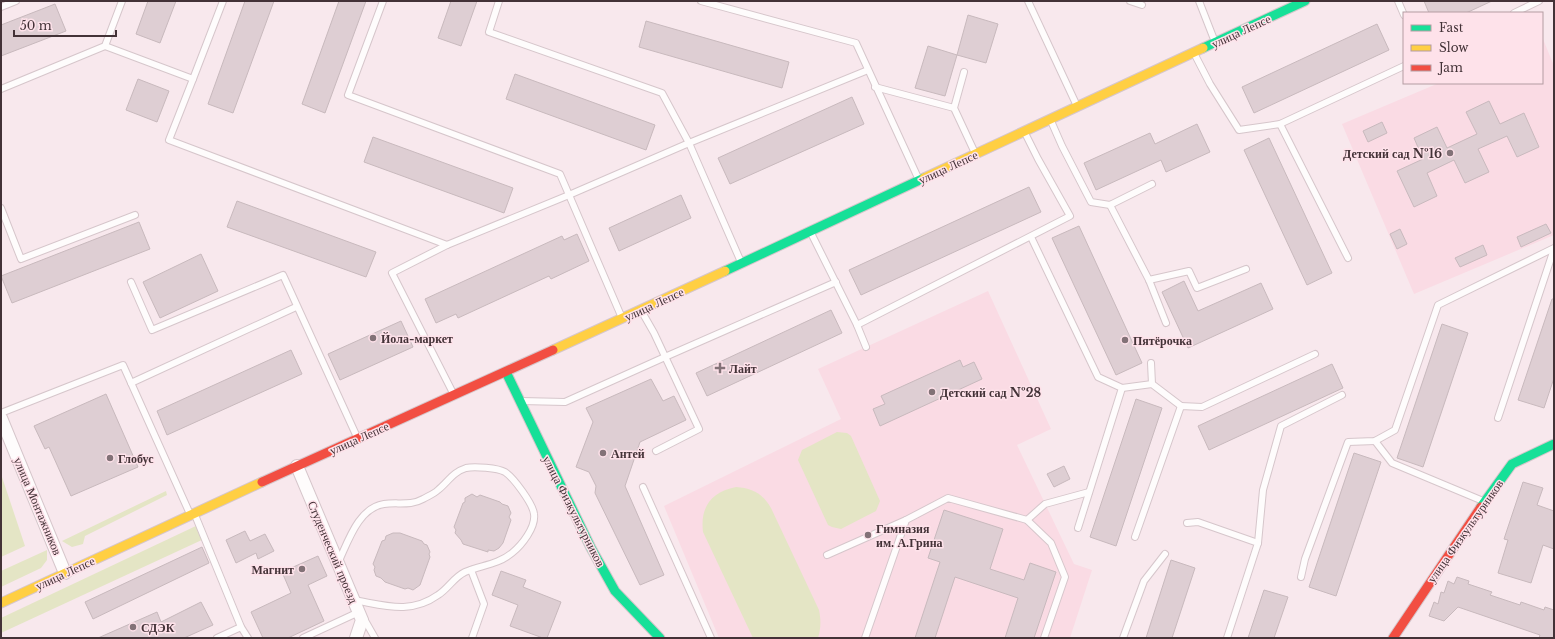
<svg xmlns="http://www.w3.org/2000/svg" width="1555" height="639" font-family="'Libre Baskerville',serif">
  <style>
    .built { fill: #fadbe4 }
    .green { fill: #e4e5c5 }
    .building { fill: #deced3; stroke: #c8b9bd }
    .lines { fill: none; stroke-linecap: round; stroke-linejoin: round }
    .lane-casing { stroke: #d6c6cb; stroke-width: 8 }
    .street-casing { stroke: #d6c6cb; stroke-width: 14 }
    .fast-casing { stroke: #d6c6cb; stroke-width: 11 }
    .slow-casing { stroke: #d6c6cb; stroke-width: 11 }
    .jam-casing { stroke: #d6c6cb; stroke-width: 11 }
    .lane { stroke: #fefcfc; stroke-width: 6 }
    .street { stroke: #fefcfc; stroke-width: 12 }
    .fast { stroke: #16e098; stroke-width: 9 }
    .slow { stroke: #ffcf43; stroke-width: 9 }
    .jam { stroke: #f24e42; stroke-width: 9 }
    .poi-dot { fill: #827277; stroke: #fee2ea; stroke-width: 1.5 }
    .labels { text-anchor: middle; dominant-baseline: central; stroke-width: 3; stroke-linejoin: round; paint-order: stroke }
    .street-label { font-size: 12px; fill: #433237; stroke: #fee2ea }
    .poi-label { font-size: 12px; font-weight: bold; fill: #433237; stroke: #fee2ea; text-anchor: start }
  </style>
  <rect width="100%" height="100%" fill="#f8e8ed"/>
  <g class="built">
    <path d="M1543,39L1554,66V235L1414,294L1342,124L1439,83H1542Z"/>
    <path d="M988,291L1051,429L1017,445L1074,564L1092,570L1070,638H719L664,506L841,419L818,369Z"/>
  </g>
  <g class="green">
    <path d="M837,432L847,433L851,436L880,501L876,511L841,529L832,527L828,525L798,460L802,450Z"/>
    <path d="M1,474L25,546L1,557Z"/>
    <path d="M736,487C752,488 762,493 771,508L819,610C821,620 821,628 818,638H753L703,532C700,507 711,492 736,487Z"/>
    <path d="M166,491L167,495L85,536L83,544L72,547L62,541Z"/>
    <path d="M198,525L204,539L1,633V618Z"/>
    <path d="M47,550V560L41,568L1,587V571Z"/>
  </g>
  <g class="building">
    <path d="M148,1H176L160,43L136,34Z"/>
    <path d="M245,1H274L233,113L208,104Z"/>
    <path d="M339,1H366L325,113L302,104Z"/>
    <path d="M451,1H477L461,46L438,38Z"/>
    <path d="M1424,1H1492L1466,13H1429Z"/>
    <path d="M55,4L66,31L1,56V25Z"/>
    <path d="M968,15L998,24L986,63L957,55Z"/>
    <path d="M646,21L789,62L782,88L639,47Z"/>
    <path d="M1377,24L1389,50L1254,113L1242,87Z"/>
    <path d="M928,46L957,55L945,96L915,88Z"/>
    <path d="M515,74L655,125L646,150L506,99Z"/>
    <path d="M138,79L169,91L157,122L126,110Z"/>
    <path d="M852,97L864,124L730,184L718,158Z"/>
    <path d="M1489,101L1500,124L1524,113L1539,147L1517,157L1507,136L1478,149L1489,172L1465,183L1454,160L1427,173L1437,196L1414,207L1397,171L1423,159L1414,138L1437,127L1447,148L1477,134L1466,112Z"/>
    <path d="M1382,122L1387,133L1368,142L1363,131Z"/>
    <path d="M1197,124L1210,152L1166,172L1161,160L1096,190L1084,163L1150,133L1155,144Z"/>
    <path d="M373,137L513,188L504,213L364,162Z"/>
    <path d="M1269,138L1332,273L1307,285L1244,150Z"/>
    <path d="M1029,187L1041,212L861,295L849,270Z"/>
    <path d="M681,195L691,218L619,251L609,228Z"/>
    <path d="M237,201L376,252L366,277L227,227Z"/>
    <path d="M139,222L150,249L12,303L1,276Z"/>
    <path d="M1546,224L1551,233L1521,247L1517,237Z"/>
    <path d="M1079,226L1142,363L1116,375L1052,238Z"/>
    <path d="M1400,229L1407,244L1397,249L1390,234Z"/>
    <path d="M577,234L589,261L551,279L549,276L458,318L456,314L436,323L425,299L562,236L564,240Z"/>
    <path d="M1483,245L1487,255L1460,267L1455,258Z"/>
    <path d="M201,254L218,291L160,318L143,282Z"/>
    <path d="M1184,281L1198,311L1261,283L1273,309L1188,348L1162,292Z"/>
    <path d="M1552,299H1554V378L1544,408L1518,400Z"/>
    <path d="M831,310L842,333L707,396L696,373Z"/>
    <path d="M401,321L413,347L340,380L328,354Z"/>
    <path d="M1442,324L1468,333L1423,467L1397,458Z"/>
    <path d="M291,350L302,374L167,435L157,411Z"/>
    <path d="M960,360L963,367L974,362L982,379L880,426L873,409L885,404L881,396Z"/>
    <path d="M1332,364L1343,388L1209,450L1198,426Z"/>
    <path d="M651,379L663,401L674,396L686,420L640,442L625,486L664,575L640,585L595,493L596,486L589,472L576,467L593,422L586,408Z"/>
    <path d="M106,394L138,467L71,496L49,447L45,449L34,426Z"/>
    <path d="M1136,399L1162,408L1116,546L1090,537Z"/>
    <path d="M1354,453L1381,462L1336,596L1309,587Z"/>
    <path d="M1064,466L1070,479L1054,487L1047,474Z"/>
    <path d="M1523,482L1543,488L1537,505L1554,511V549L1543,545L1531,583L1498,573L1508,540L1504,539Z"/>
    <path d="M472,494L477,497L480,495L500,502L502,504L508,506L511,513L509,517L511,520L503,543L499,548L494,551L488,550V552L463,544L461,540L455,533L456,530L454,527L463,503L465,502V498Z"/>
    <path d="M944,510L1003,529L990,569L1024,580L1030,563L1056,572L1034,638H1005L1018,598L955,577L935,638H915L940,562L928,558Z"/>
    <path d="M245,531L250,541L265,534L274,551L258,559L256,553L236,563L226,540Z"/>
    <path d="M393,533H400L422,541L424,544L427,545L430,552L429,554L430,557L420,585L413,590L408,588L405,589L385,582L381,578L376,576L374,570L375,567L373,564L382,541L385,540L386,536Z"/>
    <path d="M202,547L209,563L93,619L85,602Z"/>
    <path d="M318,556L327,576L308,585L324,621L288,638H263L251,612L291,593L282,572Z"/>
    <path d="M1171,560L1195,568L1172,638H1146Z"/>
    <path d="M501,571L526,580L523,587L561,602L547,638H543L510,626L518,605L492,595Z"/>
    <path d="M1457,577L1469,581L1468,584L1492,592L1490,595L1520,605L1521,602L1544,610L1545,607L1554,610V638H1539L1540,635L1458,607L1444,621L1429,616L1434,602L1438,604L1441,592L1444,593L1448,581L1454,584Z"/>
    <path d="M1264,590L1288,597L1274,638H1248Z"/>
    <path d="M201,602L213,625L184,638H98L157,612L161,622Z"/>
  </g>
  <g class="lines">
    <defs>
      <g id="lane">
        <path d="M383,1L348,95L560,174L622,318"/>
        <path d="M499,1L489,32L662,93L689,143L741,262"/>
        <path d="M701,1L856,43L919,180"/>
        <path d="M1028,1L1077,106"/>
        <path d="M1130,1L1142,5"/>
        <path d="M1199,1L1215,42"/>
        <path d="M1398,1L1404,15"/>
        <path d="M1,7L16,1"/>
        <path d="M1514,13L1539,1"/>
        <path d="M105,46L193,79L223,1"/>
        <path d="M1195,55L1210,84L1239,130L1280,124L1404,66"/>
        <path d="M964,72L954,108L975,153"/>
        <path d="M193,79L169,140L447,245L569,195L689,143L868,70"/>
        <path d="M875,87L954,108"/>
        <path d="M1,89L105,46L122,1"/>
        <path d="M1051,121L1062,146L1091,202L1110,205L1152,184"/>
        <path d="M1280,124L1348,258"/>
        <path d="M1110,205L1149,280L1166,323"/>
        <path d="M1,208L21,259L135,215"/>
        <path d="M811,233L857,325L1070,216L1038,159L1025,133"/>
        <path d="M1031,237L1098,377L1122,388L1078,528"/>
        <path d="M447,245L392,273L454,395"/>
        <path d="M1149,280L1189,271L1197,288L1246,269"/>
        <path d="M131,282L152,330L283,275L357,437"/>
        <path d="M642,312L654,333L699,429L656,451"/>
        <path d="M857,325L866,347"/>
        <path d="M1151,363L1152,384"/>
        <path d="M131,383L296,307"/>
        <path d="M1122,388L1152,384L1181,406"/>
        <path d="M521,401L565,402L665,357L836,282"/>
        <path d="M1,413L123,365L190,514"/>
        <path d="M1498,418L1554,249"/>
        <path d="M1375,441L1392,463L1483,501"/>
        <path d="M643,487L711,638"/>
        <path d="M195,515L241,627L248,638"/>
        <path d="M1027,520L1045,504L1089,492"/>
        <path d="M1187,523L1198,522L1258,543L1227,638"/>
        <path d="M1135,537L1181,406L1202,407L1315,354"/>
        <path d="M1258,543L1263,490L1281,426L1342,395"/>
        <path d="M827,555L906,520"/>
        <path d="M338,563C348,542 358,508 384,504C397,502 411,506 423,499C428,496 434,494 438,490C448,482 453,472 466,468C474,466 498,468 505,472C514,478 533,504 534,514C536,527 522,545 512,553C497,565 482,565 465,572C454,577 448,589 438,595C410,615 384,605 353,600"/>
        <path d="M471,570L484,604L472,638"/>
        <path d="M1301,577L1305,559L1348,442L1375,441L1395,430L1438,305L1554,248"/>
        <path d="M363,617L375,638"/>
        <path d="M217,638L241,627"/>
        <path d="M303,638L359,612"/>
        <path d="M865,638L906,520L948,498L1027,520L1051,543L1065,577L1044,638"/>
        <path d="M1123,638L1144,581L1165,554"/>
      </g>
      <g id="street">
        <path d="M1,418L65,573"/>
        <path d="M297,466L362,620L356,638"/>
      </g>
      <g id="fast">
        <path d="M1203,48L1305,1"/>
        <path d="M725,271L924,178"/>
        <path d="M506,372L591,548L615,591L660,638"/>
        <path d="M1481,507L1512,464L1554,444"/>
      </g>
      <g id="slow">
        <path d="M924,178L1203,48"/>
        <path d="M553,350L725,271"/>
        <path d="M1,603L262,482"/>
      </g>
      <g id="jam">
        <path d="M262,482L553,350"/>
        <path d="M1393,638L1481,507"/>
      </g>
    </defs>
    <use href="#lane" class="lane-casing"/>
    <use href="#street" class="street-casing"/>
    <use href="#fast" class="fast-casing"/>
    <use href="#slow" class="slow-casing"/>
    <use href="#jam" class="jam-casing"/>
    <use href="#lane" class="lane"/>
    <use href="#street" class="street"/>
    <use href="#fast" class="fast"/>
    <use href="#slow" class="slow"/>
    <use href="#jam" class="jam"/>
  </g>
  <g class="poi-dot">
    <circle cx="1450" cy="153" r="4"/>
    <circle cx="373" cy="338" r="4"/>
    <circle cx="1125" cy="340" r="4"/>
    <path d="M718 362h4v4h4v4h-4v4h-4v-4h-4v-4h4z"/>
    <circle cx="932" cy="392" r="4"/>
    <circle cx="603" cy="453" r="4"/>
    <circle cx="110" cy="458" r="4"/>
    <circle cx="868" cy="535" r="4"/>
    <circle cx="302" cy="569" r="4"/>
    <circle cx="133" cy="627" r="4"/>
  </g>
  <g class="labels">
    <g class="street-label">
      <text transform="translate(1241 31) rotate(-25)">улица Лепсе</text>
      <text transform="translate(948 167) rotate(-25)">улица Лепсе</text>
      <text transform="translate(654 304) rotate(-25)">улица Лепсе</text>
      <text transform="translate(359 438) rotate(-24)">улица Лепсе</text>
      <text transform="translate(38 506) rotate(67)">улица Монтажников</text>
      <text transform="translate(574 511) rotate(63)">улица Физкультурников</text>
      <text transform="translate(1465 531) rotate(-55)">улица Физкультурников</text>
      <text transform="translate(333 552) rotate(67)">Студенческий проезд</text>
      <text transform="translate(65 573) rotate(-25)">улица Лепсе</text>
    </g>
    <g class="poi-label">
      <text x="1442" y="153" text-anchor="end">Детский сад №16</text>
      <text x="381" y="338">Йола-маркет</text>
      <text x="1133" y="340">Пятёрочка</text>
      <text x="729" y="368">Лайт</text>
      <text x="940" y="392">Детский сад №28</text>
      <text x="611" y="453">Антей</text>
      <text x="118" y="458">Глобус</text>
      <text x="876" y="528">Гимназия<tspan x="876" dy="14">им. А.Грина</tspan></text>
      <text x="294" y="569" text-anchor="end">Магнит</text>
      <text x="141" y="627">СДЭК</text>
    </g>
  </g>
  <rect width="1555" height="639" fill="none" stroke="#433237" stroke-width="4"/>
  <rect x="1403" y="12" width="140" height="72" fill="#fee2ea" stroke="#b39ca2"/>
  <rect x="1411" y="25" width="20" height="6" fill="#16e098" stroke="#b39ca2"/>
  <text x="1439" y="32" font-size="12" fill="#433237">Fast</text>
  <rect x="1411" y="45" width="20" height="6" fill="#ffcf43" stroke="#b39ca2"/>
  <text x="1439" y="52" font-size="12" fill="#433237">Slow</text>
  <rect x="1411" y="65" width="20" height="6" fill="#f24e42" stroke="#b39ca2"/>
  <text x="1439" y="72" font-size="12" fill="#433237">Jam</text>
  <path d="M14 30v6h102v-6" fill="none" stroke="#433237" stroke-width="2"/>
  <text x="20" y="30" font-size="12" fill="#433237" stroke="#fee2ea" stroke-width="3" paint-order="stroke">50 m</text>
</svg>
